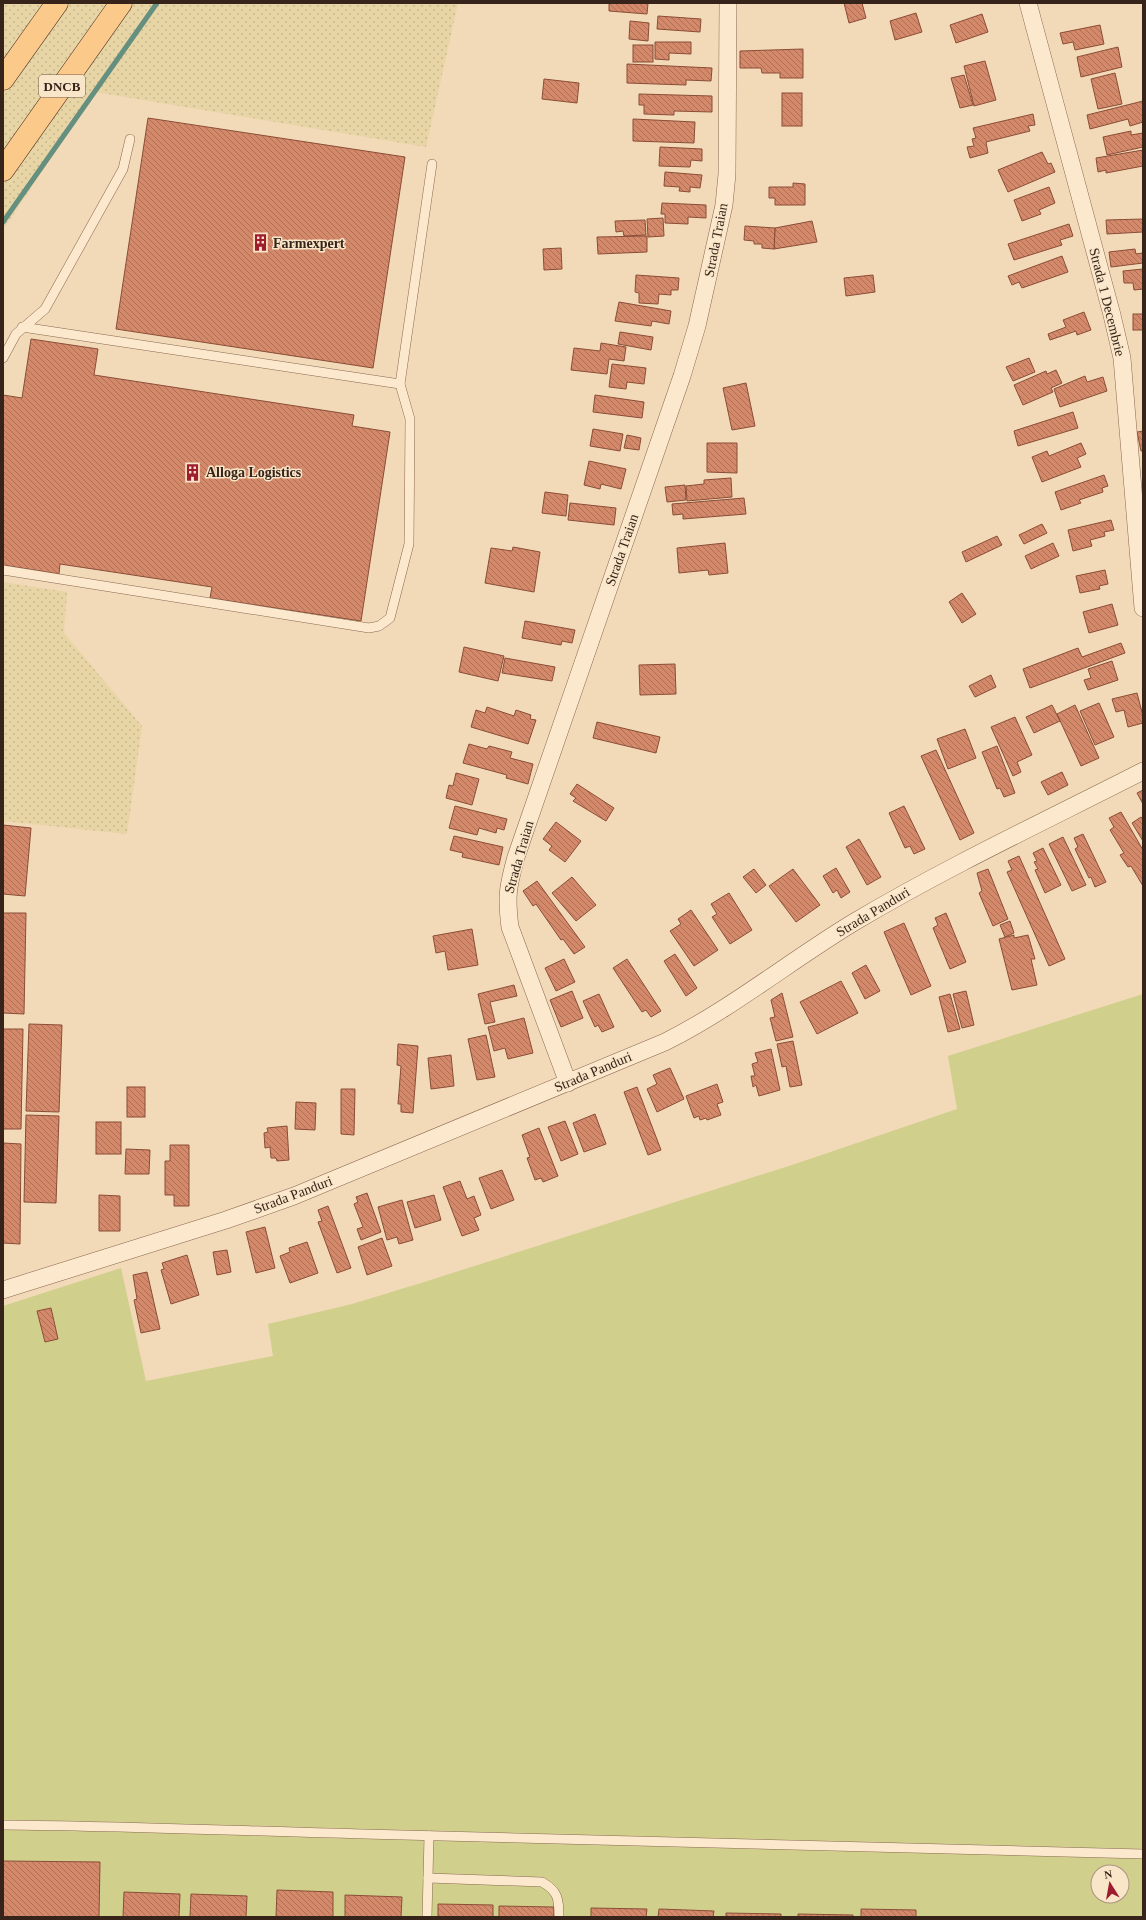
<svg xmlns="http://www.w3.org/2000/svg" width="1146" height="1920" font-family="Georgia,serif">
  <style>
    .farmland { fill: url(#farmland-dots) }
    .green { fill: #d0d08c; fill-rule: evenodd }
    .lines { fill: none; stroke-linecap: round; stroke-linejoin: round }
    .stream { stroke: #658f7f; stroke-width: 5 }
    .building { fill: url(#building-back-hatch); stroke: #8a4d36 }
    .service-casing { stroke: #896852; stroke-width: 10 }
    .minor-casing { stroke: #896852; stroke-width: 18 }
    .primary-casing { stroke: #553727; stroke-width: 23 }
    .service { stroke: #fce8cc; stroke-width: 9 }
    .minor { stroke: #fce8cc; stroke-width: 17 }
    .primary { stroke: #fbca8a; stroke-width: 22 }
    .labels { text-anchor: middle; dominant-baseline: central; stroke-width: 3; stroke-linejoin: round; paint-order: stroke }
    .shield { fill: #f9e5c8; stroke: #705d4e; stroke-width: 1 }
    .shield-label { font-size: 13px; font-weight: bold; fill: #362319 }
    .street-label { font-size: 14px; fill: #362319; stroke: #f9e5c8 }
    .poi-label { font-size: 14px; font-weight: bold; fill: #362319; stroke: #f9e5c8; text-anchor: start }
  </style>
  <defs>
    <pattern id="farmland-dots" width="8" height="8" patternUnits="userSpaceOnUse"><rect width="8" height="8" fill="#e8d5a5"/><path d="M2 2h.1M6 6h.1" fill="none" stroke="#c8b78d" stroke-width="1.8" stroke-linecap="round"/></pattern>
    <pattern id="building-back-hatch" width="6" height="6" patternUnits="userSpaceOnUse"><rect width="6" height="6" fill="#d4896a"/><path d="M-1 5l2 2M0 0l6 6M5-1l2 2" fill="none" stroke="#ad7056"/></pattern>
  </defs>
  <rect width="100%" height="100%" fill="#f2d9b8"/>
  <g class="farmland">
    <path d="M3,3H458L426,147L95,92L3,230Z"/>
    <path d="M3,582L67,592L64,633L142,726L127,834L3,821Z"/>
  </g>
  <path class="green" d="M1143,994V1917H3V1306L121,1268L146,1381L273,1356L268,1324L352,1304L421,1283L795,1164L957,1109L948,1056ZM1098,1872H1122V1896H1098Z"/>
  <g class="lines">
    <path class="stream" d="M3,222L157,3"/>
  </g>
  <g class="building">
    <path d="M609,3H648L647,14L609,11Z"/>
    <path d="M844,3H862L866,18L849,23Z"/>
    <path d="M916,13L922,32L895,40L890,21Z"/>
    <path d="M982,14L988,32L956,43L950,25Z"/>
    <path d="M658,16L701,19L700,32L657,29Z"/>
    <path d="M630,21L649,23L648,41L629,39Z"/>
    <path d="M1100,25L1104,44L1075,50L1073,42L1063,44L1060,33Z"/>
    <path d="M655,42H691V54L669,53V60L655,59Z"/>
    <rect x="633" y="45" width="20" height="17"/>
    <path d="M1118,47L1122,67L1081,77L1077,57Z"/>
    <path d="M803,49V78H780V73H762L761,68H740V51Z"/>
    <path d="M985,61L996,100L974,106L964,66Z"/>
    <path d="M627,64L712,68L711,81L686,80V85L627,83Z"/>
    <path d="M1115,73L1122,104L1098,109L1091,79Z"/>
    <path d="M964,75L973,105L960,108L951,78Z"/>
    <path d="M544,79L579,83L577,103L542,99Z"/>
    <rect x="782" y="93" width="20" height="33"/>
    <path d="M639,94L712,96V112L674,111V115L644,114V105H639Z"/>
    <path d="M1143,101V122L1130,126L1128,119L1090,129L1087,115Z"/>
    <path d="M1033,114L1035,125L1028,126L1030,131L986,142L988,153L970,158L967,147L974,146L972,139L976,138L973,128Z"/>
    <path d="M148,118L405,157L373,368L116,329Z"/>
    <path d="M633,119L695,122L694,143L633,141Z"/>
    <path d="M1131,131V135L1143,133V147L1107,155L1103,137Z"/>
    <path d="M660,147L702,149V161L691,160L690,167L659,166Z"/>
    <path d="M1143,150V166L1106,173V170L1098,172L1096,158Z"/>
    <path d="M1042,152L1048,164L1051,163L1055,172L1008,192L998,170Z"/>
    <path d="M665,172L702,175L700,188L690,187V192L679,191L680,187L664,186Z"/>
    <path d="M793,183L805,184V205H775V198H769V187H793Z"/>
    <path d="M1049,187L1055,203L1039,210L1041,214L1022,221L1014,200Z"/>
    <path d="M662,203L706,205V218L688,217V224L665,223V214H661Z"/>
    <path d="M663,218L664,236L648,237L647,219Z"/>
    <path d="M1143,219V232L1107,234L1106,220Z"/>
    <path d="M645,220L646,235L624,236L623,231L616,232L615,221Z"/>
    <path d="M812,221L817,242L774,249L775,228Z"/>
    <path d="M1069,224L1073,236L1060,240L1062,245L1014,260L1008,244Z"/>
    <path d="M745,226L775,228L774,249L762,248V244H754V241L744,240Z"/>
    <path d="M647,236V252L598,254L597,237Z"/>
    <path d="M561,248L562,269L544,270L543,249Z"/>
    <path d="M1135,249L1136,254L1143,253V263L1111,267L1109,252Z"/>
    <path d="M1062,256L1068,272L1022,288L1019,282L1012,285L1008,276Z"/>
    <path d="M1143,269V289L1134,290L1133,283H1124L1123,271Z"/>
    <path d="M636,275L679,278L678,290H671V295L659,294L658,304L639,303V293L635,292Z"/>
    <path d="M873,275L875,292L846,296L844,278Z"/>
    <path d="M619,302L671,311L669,324L652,321L651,326L615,321Z"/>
    <path d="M1084,312L1091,330L1077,335L1076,331L1050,340L1048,334L1066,327L1063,320Z"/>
    <rect x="1133" y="314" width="10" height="16"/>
    <path d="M620,332L653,337L651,350L618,344Z"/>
    <path d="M31,339L98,349L94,375L354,415L352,426L390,432L361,621L210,598L212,587L60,564L59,574L3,565V395L22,398Z"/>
    <path d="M601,343L626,347L624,361L609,359L607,374L571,370L574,348L600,351Z"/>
    <path d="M1029,358L1035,372L1013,381L1006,367Z"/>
    <path d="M612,364L646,368L644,384L627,382L626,389L609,387Z"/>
    <path d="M1056,370L1062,383L1051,388L1053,392L1023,405L1014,385L1046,371L1047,374Z"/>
    <path d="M1085,376L1087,382L1103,377L1107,391L1060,407L1054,389Z"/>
    <path d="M746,383L755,426L732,430L723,388Z"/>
    <path d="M595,395L644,402L642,418L593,412Z"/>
    <path d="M1073,412L1078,428L1018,446L1014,431Z"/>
    <path d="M593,429L623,434L620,451L590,446Z"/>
    <path d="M1143,431V451H1141L1137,432Z"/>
    <path d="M627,435L641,438L639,450L624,448Z"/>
    <path d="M707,443H737V473L707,472Z"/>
    <path d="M1081,443L1086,454L1077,458L1081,467L1042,482L1032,457L1047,451L1049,456Z"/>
    <path d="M589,461L626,469L621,489L601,484L600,489L584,485Z"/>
    <path d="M1104,475L1108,486L1102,488L1103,492L1079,500L1081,503L1061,510L1055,492Z"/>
    <path d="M731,478L732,497L687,501L686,486L704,484V480Z"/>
    <path d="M685,485L686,500L667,502L665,487Z"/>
    <path d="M545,492L568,495L566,516L542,513Z"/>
    <path d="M744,498L746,514L683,519V514L673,515L672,504Z"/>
    <path d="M570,503L616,508L614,525L568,520Z"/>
    <path d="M1111,520L1114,530L1104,532L1105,536L1090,540L1092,546L1073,551L1068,530Z"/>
    <path d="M1042,524L1047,533L1024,544L1019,535Z"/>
    <path d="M997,536L1002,545L966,562L962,552Z"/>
    <path d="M725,543L728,573L709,575L708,570L679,573L677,548Z"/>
    <path d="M1053,543L1059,556L1031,569L1025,556Z"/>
    <path d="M513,547L540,552L534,592L485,583L491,548L512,551Z"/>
    <path d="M1105,570L1108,584L1099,586L1100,589L1080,593L1076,576Z"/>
    <path d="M962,593L976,614L962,623L949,602Z"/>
    <path d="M1112,604L1118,625L1089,633L1083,612Z"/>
    <path d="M525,621L575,630L572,643L562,641L561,645L522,638Z"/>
    <path d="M1121,643L1125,653L1030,688L1023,669L1078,648L1082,657Z"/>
    <path d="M464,647L504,656L498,681L459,672Z"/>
    <path d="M505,658L555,667L552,681L502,673Z"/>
    <path d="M1112,661L1118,680L1088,690L1084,680L1091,678L1088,669Z"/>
    <path d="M675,664L676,694L640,695L639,665Z"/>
    <path d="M991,675L996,687L975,697L969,686Z"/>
    <path d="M1137,693L1143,716V723L1128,727L1124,710L1116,712L1112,699Z"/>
    <path d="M1099,703L1114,737L1095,745L1080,711Z"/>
    <path d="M1052,705L1060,721L1034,733L1026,717Z"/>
    <path d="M1075,705L1099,758L1081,766L1057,714Z"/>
    <path d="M487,707L514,716L516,710L531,715L530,719L536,720L528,744L471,727L476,710L485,713Z"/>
    <path d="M1015,717L1032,755L1017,762L1021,772L1013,776L991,727Z"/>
    <path d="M597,722L660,737L656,753L593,738Z"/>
    <path d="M965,729L976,758L948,769L937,739Z"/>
    <path d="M469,744L487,749L489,746L512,752L510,758L533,764L528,784L506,778L507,775L463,763Z"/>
    <path d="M997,746L1015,793L1004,797L1000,788L997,789L982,752Z"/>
    <path d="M936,750L974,833L960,840L921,756Z"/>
    <path d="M1062,772L1068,785L1048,795L1041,782Z"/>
    <path d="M456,773L479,779L472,805L446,798L449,785L453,786Z"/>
    <path d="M577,784L614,808L606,821L573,801L576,798L570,794Z"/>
    <path d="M1143,790V804L1137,793Z"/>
    <path d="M455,806L507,819L504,830L497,828L496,833L479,828L477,835L449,828Z"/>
    <path d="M904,806L925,849L914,854L910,846L905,848L889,813Z"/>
    <path d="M1121,812L1143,850V886L1131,866L1128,867L1120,855L1124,853L1110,830L1114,827L1109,818Z"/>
    <path d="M1141,817L1143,820V841L1132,823Z"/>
    <path d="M556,822L581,841L565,862L549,850L552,846L543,839Z"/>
    <path d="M3,825L31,828L25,896L3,894Z"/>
    <path d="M1083,834L1106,882L1095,887L1091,877L1089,878L1075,849L1078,847L1074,838Z"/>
    <path d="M454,836L503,847L499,865L462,857L463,853L450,850Z"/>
    <path d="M1063,837L1086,885L1072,891L1049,844Z"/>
    <path d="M859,839L881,877L867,885L846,847Z"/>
    <path d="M1043,848L1061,885L1045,893L1035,870L1038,869L1034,862L1037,861L1033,853Z"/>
    <path d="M1019,856L1065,959L1049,966L1007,872L1012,870L1008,861Z"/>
    <path d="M836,868L850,892L841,898L837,890L833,893L823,876Z"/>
    <path d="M754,869L766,885L756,893L743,877Z"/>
    <path d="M793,869L820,905L796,922L769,886Z"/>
    <path d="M988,869L1008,919L993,926L979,893L982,891L977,873Z"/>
    <path d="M572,877L596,905L576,921L552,893Z"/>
    <path d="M537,881L585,947L574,954L563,939L561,940L536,904L533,906L523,891Z"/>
    <path d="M729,893L752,930L730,944L712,917L717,914L711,904Z"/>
    <path d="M691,910L718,950L694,966L670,931L681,924L678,919Z"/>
    <path d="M3,913H26L24,1014L3,1013Z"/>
    <path d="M946,913L966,962L950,969L933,928L938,925L935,918Z"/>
    <path d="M1010,921L1014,933L1005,937L1000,925Z"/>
    <path d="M904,923L931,986L911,995L884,932Z"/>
    <path d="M472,929L478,965L448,970L445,951L436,953L433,936Z"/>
    <path d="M1014,935V938L1028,935L1035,959H1031L1037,985L1012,990L999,939Z"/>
    <path d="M675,954L697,988L686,996L664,961Z"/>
    <path d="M564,959L575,982L556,991L545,968Z"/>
    <path d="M627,959L661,1011L651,1017L646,1010L642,1012L613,968Z"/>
    <path d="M866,965L880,991L865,999L852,973Z"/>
    <path d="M841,981L858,1013L817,1034L800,1002Z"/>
    <path d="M514,985L517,996L490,1002L495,1022L485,1024L478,994Z"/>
    <path d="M572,991L583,1018L561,1027L550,1000Z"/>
    <path d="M966,991L974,1025L962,1028L953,994Z"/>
    <path d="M782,993L793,1037L776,1041L770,1018L775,1017L771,1000Z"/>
    <path d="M599,994L614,1027L602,1032L598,1025L595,1027L583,1001Z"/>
    <path d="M950,994L960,1029L948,1032L939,997Z"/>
    <path d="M524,1018L533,1053L508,1059L505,1048L494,1051L488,1027Z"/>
    <path d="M29,1024L62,1025L59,1112L26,1111Z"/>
    <path d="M3,1029H23L21,1129H3Z"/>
    <path d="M486,1035L495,1077L477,1080L468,1039Z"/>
    <path d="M793,1041L802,1085L790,1087L786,1066L782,1067L777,1044Z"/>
    <path d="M398,1044L418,1046L413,1113L401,1112V1104H398L401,1066L397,1065Z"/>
    <path d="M771,1049L780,1090L759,1096L756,1085L753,1087L751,1076H755L752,1064L758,1062L755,1053Z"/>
    <path d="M451,1055L454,1086L431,1089L428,1058Z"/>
    <path d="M670,1068L684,1099L657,1112L647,1089L657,1084L653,1075Z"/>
    <path d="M717,1084L723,1102L717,1104L721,1115L707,1120L706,1118L700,1120L699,1116L694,1118L686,1096Z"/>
    <rect x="127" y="1087" width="18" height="30"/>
    <path d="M637,1087L661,1150L648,1155L624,1092Z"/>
    <path d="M341,1089H355L354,1135L341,1134Z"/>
    <path d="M296,1102L316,1103L315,1130L295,1129Z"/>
    <path d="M595,1114L606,1144L584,1152L573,1123Z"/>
    <path d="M26,1115L59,1116L56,1203L24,1202Z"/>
    <path d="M565,1121L578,1154L561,1161L548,1127Z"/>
    <rect x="96" y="1122" width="25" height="32"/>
    <path d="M287,1126L289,1160L277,1161L276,1158H271L270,1147L265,1148L264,1133L268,1132L267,1128Z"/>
    <path d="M539,1128L558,1176L543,1182L541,1178L535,1180L527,1158L530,1157L522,1135Z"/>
    <path d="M3,1143L21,1144L20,1244L3,1243Z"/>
    <path d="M170,1145H189V1206H174V1195H165V1161H170Z"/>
    <path d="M126,1149L150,1150L149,1174H125Z"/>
    <path d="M502,1170L514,1200L491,1209L479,1178Z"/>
    <path d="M460,1181L467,1199L474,1196L481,1215L474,1218L479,1230L462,1236L443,1187Z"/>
    <path d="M367,1193L381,1232L361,1240L357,1229L363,1227L354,1204L358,1202L356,1197Z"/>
    <path d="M99,1195L120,1196V1231H99Z"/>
    <path d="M434,1195L441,1220L415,1228L407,1202Z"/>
    <path d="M402,1200L413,1240L399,1244L397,1237L387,1240L378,1207Z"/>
    <path d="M328,1206L351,1268L337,1273L318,1222L322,1221L318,1210Z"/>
    <path d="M265,1227L275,1268L256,1273L246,1232Z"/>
    <path d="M382,1238L392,1266L367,1275L358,1247Z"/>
    <path d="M307,1242L318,1273L290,1283L280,1256L290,1252L289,1248Z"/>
    <path d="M227,1250L231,1272L217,1275L213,1252Z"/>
    <path d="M187,1255L199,1295L171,1304L161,1270L164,1269L162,1263Z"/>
    <path d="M147,1272L160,1329L141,1333L134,1300L137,1299L133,1275Z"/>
    <path d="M51,1308L58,1339L45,1342L37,1311Z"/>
    <path d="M3,1861L100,1862L99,1917H3Z"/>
    <path d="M277,1890L333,1892V1917H276Z"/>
    <path d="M124,1892L180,1894L179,1917H123Z"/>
    <path d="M191,1894L247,1896L246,1917H190Z"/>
    <path d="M345,1895L402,1897L401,1917H345Z"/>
    <path d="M438,1904L493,1905V1917H438Z"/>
    <path d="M499,1906L554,1907V1917H499Z"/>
    <path d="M591,1908L647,1909L646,1917H591Z"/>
    <path d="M659,1909L714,1911L713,1917H658Z"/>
    <path d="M861,1909L916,1910V1917H861Z"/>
    <path d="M726,1913L781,1914V1917H726Z"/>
    <path d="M798,1914L853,1915V1917H798Z"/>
  </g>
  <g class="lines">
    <defs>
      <g id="service">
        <path d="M22,327L400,384"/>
        <path d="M3,358L16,334L45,309L123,169L130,139"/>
        <path d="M3,570L369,628L379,626L390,618L409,544L410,419L400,384L432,164"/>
        <path d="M3,1825C123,1826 244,1831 364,1834C624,1841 883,1847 1143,1854"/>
        <path d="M428,1878L542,1882C558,1891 559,1899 559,1917"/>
        <path d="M427,1917L429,1836"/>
      </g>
      <g id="minor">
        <path d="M1028,3L1112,315L1122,358L1143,608"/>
        <path d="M568,1083L510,927C506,896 508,886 516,857L682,376L697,326L724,205L727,174L728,3"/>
        <path d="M3,1290L226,1220L294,1196L665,1042C733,1008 791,960 856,921C949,866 1047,820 1143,771"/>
      </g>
      <g id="primary">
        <path d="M3,79L57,3"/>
        <path d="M3,170L121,3"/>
      </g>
    </defs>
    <use href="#service" class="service-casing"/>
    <use href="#minor" class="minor-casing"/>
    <use href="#primary" class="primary-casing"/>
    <use href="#service" class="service"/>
    <use href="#minor" class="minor"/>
    <use href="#primary" class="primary"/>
  </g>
  <defs>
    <symbol id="building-bare" viewBox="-9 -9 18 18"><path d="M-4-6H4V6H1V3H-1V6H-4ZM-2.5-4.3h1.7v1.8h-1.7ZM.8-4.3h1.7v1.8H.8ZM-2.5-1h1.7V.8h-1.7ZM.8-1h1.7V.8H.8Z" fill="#9d1c2d" stroke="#f9e5c8" stroke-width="2.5" paint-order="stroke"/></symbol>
  </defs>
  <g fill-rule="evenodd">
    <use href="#building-bare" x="248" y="230" width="25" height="25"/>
    <use href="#building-bare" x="180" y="460" width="25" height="25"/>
  </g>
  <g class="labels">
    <rect class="shield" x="39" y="75" width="46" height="22" rx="3"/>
    <g class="shield-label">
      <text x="62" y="86">DNCB</text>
    </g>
    <g class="street-label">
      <text transform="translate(716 240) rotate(-79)">Strada Traian</text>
      <text transform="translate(1107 302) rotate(76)">Strada 1 Decembrie</text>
      <text transform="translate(622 550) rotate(-71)">Strada Traian</text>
      <text transform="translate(519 857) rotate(-74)">Strada Traian</text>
      <text transform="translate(873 912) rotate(-31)">Strada Panduri</text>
      <text transform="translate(593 1072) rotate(-23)">Strada Panduri</text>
      <text transform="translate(293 1195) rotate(-21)">Strada Panduri</text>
    </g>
    <g class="poi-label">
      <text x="273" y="243">Farmexpert</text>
      <text x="206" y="472">Alloga Logistics</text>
    </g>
  </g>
  <rect width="1146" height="1920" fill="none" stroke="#362319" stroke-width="8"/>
  <g transform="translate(1110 1884) rotate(349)"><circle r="19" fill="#f9e5c8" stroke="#ab9782"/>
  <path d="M0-3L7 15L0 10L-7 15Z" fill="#9d1c2d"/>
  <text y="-6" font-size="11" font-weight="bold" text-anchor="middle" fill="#362319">N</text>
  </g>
</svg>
